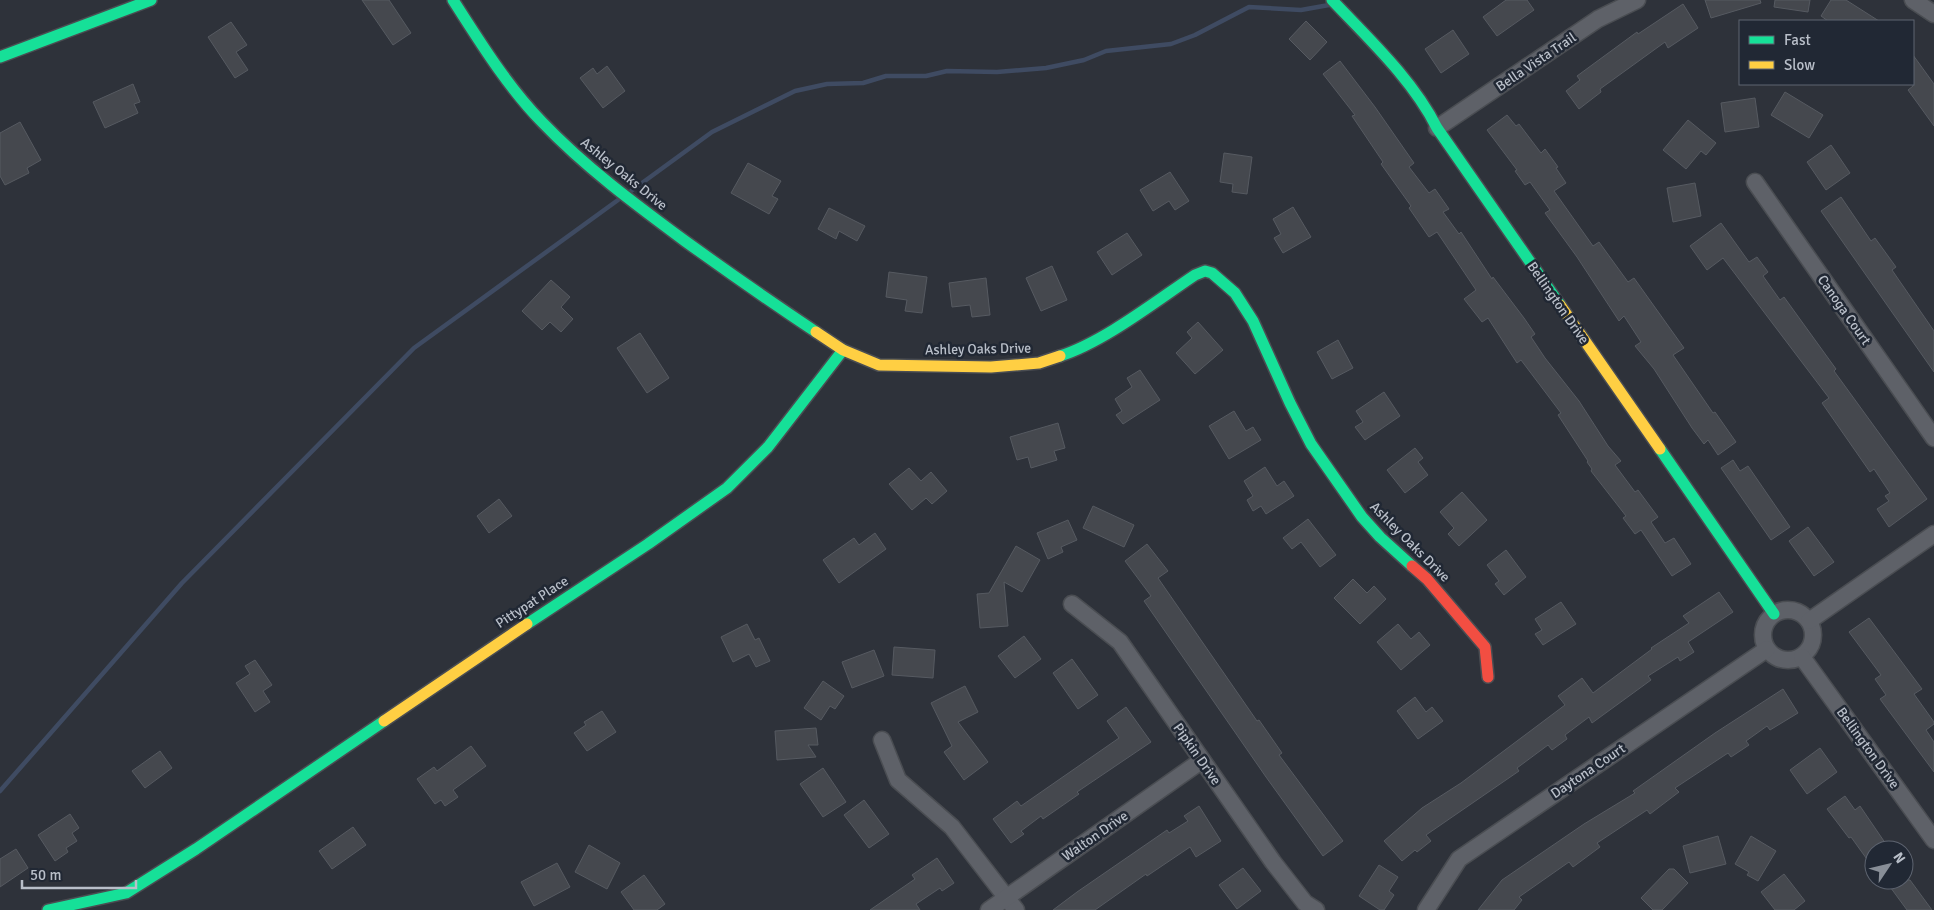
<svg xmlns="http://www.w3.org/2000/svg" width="1934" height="910" font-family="Signika,sans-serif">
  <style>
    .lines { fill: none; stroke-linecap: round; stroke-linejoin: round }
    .stream { stroke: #3f4b62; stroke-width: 4.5 }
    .building { fill: #45484e; stroke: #565a61 }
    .street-casing { stroke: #4a4d52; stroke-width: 19 }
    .fast-casing { stroke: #4a4d52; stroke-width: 14 }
    .slow-casing { stroke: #4a4d52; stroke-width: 14 }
    .jam-casing { stroke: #4a4d52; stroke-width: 14 }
    .street { stroke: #5e6168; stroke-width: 16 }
    .fast { stroke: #16e098; stroke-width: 11 }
    .slow { stroke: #ffcf43; stroke-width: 11 }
    .jam { stroke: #f24e42; stroke-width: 11 }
    .labels { text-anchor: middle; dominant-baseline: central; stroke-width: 5; stroke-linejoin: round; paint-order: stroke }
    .street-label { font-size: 14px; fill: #b9bfc9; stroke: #212834 }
  </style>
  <rect width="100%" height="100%" fill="#2e323a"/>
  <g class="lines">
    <g class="stream">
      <path d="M631,191L712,132L795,91L827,84L863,83L886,76H926L947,71L997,72L1046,68L1084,60L1106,51L1171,44L1195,35L1249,7L1301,10L1329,5"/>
      <path d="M0,791L182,583L414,348L618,200"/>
    </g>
  </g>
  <g class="building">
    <path d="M362,0H389L411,33L393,45Z"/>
    <path d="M1506,0H1527L1534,10L1497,36L1483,17Z"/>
    <path d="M1705,0H1760L1761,3L1711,18Z"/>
    <path d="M1775,0H1810L1808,12L1774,7Z"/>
    <path d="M1831,0H1846L1879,21H1828L1821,16Z"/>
    <path d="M1683,4L1698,28L1668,48L1665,42L1600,89L1601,92L1579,109L1566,91L1580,80L1577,76L1637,32L1638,34Z"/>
    <path d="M1306,21L1327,42L1310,60L1289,39Z"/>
    <path d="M231,22L247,45L236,52L248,70L235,78L208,37Z"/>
    <path d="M1453,30L1469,54L1441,73L1425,49Z"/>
    <path d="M1913,55L1934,84V126L1908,90L1913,86Z"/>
    <path d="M1340,61L1375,107L1414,163L1409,167L1429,193L1435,189L1449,209L1443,212L1459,234L1461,232L1492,279L1493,277L1524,318L1535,334L1531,337L1545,358L1579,401L1608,446L1621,461L1615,465L1635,492L1638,490L1658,517L1651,522L1665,543L1674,538L1691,564L1672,576L1641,530L1635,534L1623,518L1626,516L1591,471L1592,469L1587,462L1588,461L1558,415L1561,413L1521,360L1517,363L1488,318L1482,322L1464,299L1476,290L1437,232L1429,237L1409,208L1411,206L1381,164L1383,162L1352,116L1355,115L1323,74Z"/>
    <path d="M607,66L625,91L603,108L580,78L593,68L597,74Z"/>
    <path d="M133,84L140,102L134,104L138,113L105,128L93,102Z"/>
    <path d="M1785,92L1823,115L1809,138L1771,115Z"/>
    <path d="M1755,98L1759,127L1725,132L1721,103Z"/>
    <path d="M1507,115L1516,126L1519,124L1541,153L1545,149L1558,167L1556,168L1566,183L1554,191L1593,246L1599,242L1628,282L1634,278L1684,348L1673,355L1713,413L1715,412L1736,442L1718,455L1708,440L1704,444L1692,428L1654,369L1635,346L1641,342L1624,316L1619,321L1577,257L1545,213L1550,210L1530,182L1525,185L1515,171L1517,170L1487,130Z"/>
    <path d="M1688,120L1716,143L1706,155L1701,151L1686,169L1663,150Z"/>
    <path d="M20,122L41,160L27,168L29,173L5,185L0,176V133Z"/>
    <path d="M1831,145L1850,173L1826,190L1807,162Z"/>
    <path d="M1224,153L1252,157L1247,194L1232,192L1233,184L1220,182Z"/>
    <path d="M748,163L781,181L772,196L778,199L769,214L731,193Z"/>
    <path d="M1170,172L1189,201L1175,210L1169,201L1153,211L1140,190Z"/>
    <path d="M1695,183L1701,216L1673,222L1667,188Z"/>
    <path d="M1841,197L1871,241L1875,238L1896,267L1892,270L1934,331V372L1821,211Z"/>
    <path d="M1293,207L1311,237L1283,253L1274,238L1281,234L1273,219Z"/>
    <path d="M829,208L865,226L857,241L839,231L836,239L818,229Z"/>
    <path d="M1721,223L1749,262L1757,257L1768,272L1763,276L1780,300L1784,297L1836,369L1834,371L1927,499L1889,527L1877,509L1889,501L1885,496L1890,493L1874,469L1870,472L1822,403L1829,398L1723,258L1707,270L1690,246Z"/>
    <path d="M1127,233L1142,255L1112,275L1097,252Z"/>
    <path d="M1052,266L1067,300L1041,311L1026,278Z"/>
    <path d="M889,272L927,277L922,313L905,311L907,300L886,297Z"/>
    <path d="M986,278L990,315L972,317L970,305L952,307L949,283Z"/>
    <path d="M551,280L570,297L561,307L573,319L561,332L550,322L542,330L522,311Z"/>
    <path d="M1198,322L1223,350L1195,374L1176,353L1192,338L1187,332Z"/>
    <path d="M640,333L669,378L647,393L617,348Z"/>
    <path d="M1338,340L1353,368L1332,379L1317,352Z"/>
    <path d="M1140,370L1160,400L1123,424L1116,415L1122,411L1115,399L1132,387L1127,378Z"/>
    <path d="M1384,392L1400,416L1365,440L1355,427L1363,422L1356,411Z"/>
    <path d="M1234,411L1246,431L1253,427L1261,440L1229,459L1209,426Z"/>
    <path d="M1058,423L1065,448L1054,451L1057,460L1031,468L1028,457L1017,460L1010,437Z"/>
    <path d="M1415,448L1423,458L1418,462L1428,475L1405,493L1387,470Z"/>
    <path d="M1733,460L1740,471L1748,466L1790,527L1771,540L1721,468Z"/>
    <path d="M1265,467L1277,486L1284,481L1294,496L1266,514L1261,506L1253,511L1247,500L1253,496L1244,481Z"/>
    <path d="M909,468L921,481L931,472L947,491L932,504L926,498L912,510L889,484Z"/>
    <path d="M1462,492L1487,520L1459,546L1448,534L1454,528L1440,512Z"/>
    <path d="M499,499L512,516L489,533L477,516Z"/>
    <path d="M1093,506L1134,525L1124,547L1083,528Z"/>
    <path d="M1308,519L1336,555L1320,567L1301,542L1292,549L1283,538Z"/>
    <path d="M1068,520L1077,540L1061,547L1063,552L1048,559L1037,533Z"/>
    <path d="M1808,527L1834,562L1814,576L1789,541Z"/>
    <path d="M875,533L886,549L839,583L823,560L854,538L859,545Z"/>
    <path d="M1147,544L1168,571L1158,578L1257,721L1259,720L1282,753L1279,755L1343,841L1323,856L1266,777L1144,601L1151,596L1125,561Z"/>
    <path d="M1016,546L1040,560L1022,592L1004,582L1008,626L980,628L977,594L989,593Z"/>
    <path d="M1506,550L1526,577L1504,595L1495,584L1499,581L1487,565Z"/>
    <path d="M1353,579L1367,593L1374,586L1386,599L1360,624L1334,598Z"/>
    <path d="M1719,592L1733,612L1688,642L1694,652L1680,661L1678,657L1648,676L1651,680L1592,723L1589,717L1565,735L1567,739L1552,750L1548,745L1517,768L1519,771L1426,835L1431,841L1417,852L1415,850L1402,861L1384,841L1422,808L1461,783L1565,705L1558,696L1582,678L1593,693L1652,649L1651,648L1689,623L1683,616Z"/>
    <path d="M1561,602L1576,624L1543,645L1535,634L1542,630L1535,619Z"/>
    <path d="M1869,618L1922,689L1914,694L1934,722V724L1926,730L1934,742V772L1880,699L1886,695L1875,679L1881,675L1849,632Z"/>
    <path d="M747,624L755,640L759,638L770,661L756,667L749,654L733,662L721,637Z"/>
    <path d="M1398,624L1411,639L1419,632L1430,645L1401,670L1377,642Z"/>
    <path d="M1024,636L1041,659L1015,678L998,656Z"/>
    <path d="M894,647L935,650L933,678L892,675Z"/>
    <path d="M874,650L884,676L852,688L842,662Z"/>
    <path d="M1072,659L1098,695L1078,709L1053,673Z"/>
    <path d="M255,660L272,685L263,691L270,702L255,712L236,683L250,674L245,666Z"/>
    <path d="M823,681L844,696L835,709L830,706L821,720L804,708Z"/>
    <path d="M965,686L978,712L958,722L988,762L964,780L944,752L952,746L931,703Z"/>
    <path d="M1783,689L1798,713L1770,730L1767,726L1746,741L1749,745L1731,757L1728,753L1675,788L1679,792L1650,814L1647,810L1597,843L1600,847L1573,867L1569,862L1519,897L1522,900L1514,910H1478L1502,880L1584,824L1635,793L1633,791L1715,733Z"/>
    <path d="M1415,697L1426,712L1432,707L1443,721L1418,739L1397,711Z"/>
    <path d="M1126,707L1151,742L1077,792L1079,794L1043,819L1041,816L1021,831L1024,834L1011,843L993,819L1017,801L1021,806L1119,738L1107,721Z"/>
    <path d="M602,711L616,732L587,751L574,733L586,725L584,722Z"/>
    <path d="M816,728L818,745H808L816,757L777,760L775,731Z"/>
    <path d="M471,746L486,766L453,790L458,797L445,806L441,800L435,804L417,779L434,767L437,771Z"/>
    <path d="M1820,748L1837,772L1807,794L1790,770Z"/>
    <path d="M160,751L172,768L145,788L132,771Z"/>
    <path d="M823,768L846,802L823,817L800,784Z"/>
    <path d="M1845,796L1855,810L1860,806L1890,850H1874V869L1851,837L1849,838L1827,809Z"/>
    <path d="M864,800L889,834L869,848L844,815Z"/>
    <path d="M1199,806L1221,841L1196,857L1190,847L1147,876L1146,874L1095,910H1053L1077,892L1167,830L1169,833L1188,821L1184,816Z"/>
    <path d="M70,814L79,828L72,833L77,841L66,848L68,852L55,861L38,835Z"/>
    <path d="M353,827L366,845L332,869L319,851Z"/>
    <path d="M1718,836L1726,864L1690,873L1683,846Z"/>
    <path d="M1751,836L1776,851L1758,881L1747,875L1749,872L1735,864Z"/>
    <path d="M589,845L620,863L607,889L575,872Z"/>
    <path d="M16,849L28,868L0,887V859Z"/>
    <path d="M937,858L954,883L942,891L940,888L916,904L920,910H870L915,879L912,875Z"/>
    <path d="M557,863L570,887L534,906L521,882Z"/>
    <path d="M1379,865L1398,877L1389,891L1394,895L1384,910H1380L1359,896Z"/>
    <path d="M1243,868L1261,891L1237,909L1219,885Z"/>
    <path d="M1669,869H1674L1688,883L1662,910H1653L1641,898Z"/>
    <path d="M1784,874L1805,901L1794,910H1775L1761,892Z"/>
    <path d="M644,875L665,904L657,910H634L621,892Z"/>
    <path d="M1885,880H1910L1932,910H1907Z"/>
  </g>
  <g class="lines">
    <defs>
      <g id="street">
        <path d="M1913,0L1934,14"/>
        <path d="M1437,128L1598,19L1637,0"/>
        <path d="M1755,182L1934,438"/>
        <path d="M1072,604L1120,642L1273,862L1305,903L1316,910"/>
        <circle cx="1788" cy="635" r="25"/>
        <path d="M1809,621L1934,534"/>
        <path d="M1802,657L1934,840"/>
        <path d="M882,740L898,780L952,827L1016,910"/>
        <path d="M989,910L1201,761"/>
        <path d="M1426,910L1459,859L1767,649"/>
      </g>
      <g id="fast">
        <path d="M453,0C480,42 507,86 542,122C585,167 635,204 685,241C728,272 771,302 816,332"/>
        <path d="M1332,0C1369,39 1413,80 1437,128L1560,305"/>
        <path d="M0,57L151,0"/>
        <path d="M1060,356C1104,342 1156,301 1195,275L1205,271L1212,273L1235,293L1253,321L1290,403L1311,444L1362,517L1380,537L1412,566"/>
        <path d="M1660,449L1774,614"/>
        <path d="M527,624L648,544L727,488L768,447L843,350"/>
        <path d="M48,910L126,893L196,849L384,721"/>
      </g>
      <g id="slow">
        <path d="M1560,305L1660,449"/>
        <path d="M816,332L843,350L879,365L991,367L1039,363L1060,356"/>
        <path d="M384,721L527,624"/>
      </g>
      <path id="jam" d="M1412,566L1427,579L1485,647L1488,677"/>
    </defs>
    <use href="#street" class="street-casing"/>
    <use href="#fast" class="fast-casing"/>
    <use href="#slow" class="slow-casing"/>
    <use href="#jam" class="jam-casing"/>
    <use href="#street" class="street"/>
    <use href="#fast" class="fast"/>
    <use href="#slow" class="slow"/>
    <use href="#jam" class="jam"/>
  </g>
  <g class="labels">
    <g class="street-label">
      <text transform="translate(1536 62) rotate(-34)">Bella Vista Trail</text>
      <text transform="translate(624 174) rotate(39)">Ashley Oaks Drive</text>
      <text transform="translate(1558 303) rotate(55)">Bellington Drive</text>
      <text transform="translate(1844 310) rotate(55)">Canoga Court</text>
      <text transform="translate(978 349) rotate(-1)">Ashley Oaks Drive</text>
      <text transform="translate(1410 542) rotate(45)">Ashley Oaks Drive</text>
      <text transform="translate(532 602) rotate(-33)">Pittypat Place</text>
      <text transform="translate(1868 748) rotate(54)">Bellington Drive</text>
      <text transform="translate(1197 754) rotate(55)">Pipkin Drive</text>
      <text transform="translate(1588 771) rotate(-34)">Daytona Court</text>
      <text transform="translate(1095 836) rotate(-35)">Walton Drive</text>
    </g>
  </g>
  <rect x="1739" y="20" width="175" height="65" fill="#212834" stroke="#5e6470"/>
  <rect x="1749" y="36" width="25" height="8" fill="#16e098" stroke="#5e6470"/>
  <text x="1784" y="45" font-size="15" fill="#b9bfc9">Fast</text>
  <rect x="1749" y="61" width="25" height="8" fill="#ffcf43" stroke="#5e6470"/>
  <text x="1784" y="70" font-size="15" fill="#b9bfc9">Slow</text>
  <g transform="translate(1889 865) rotate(55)"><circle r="24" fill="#212834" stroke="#5e6470"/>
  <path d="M0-4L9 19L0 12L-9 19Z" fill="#888e97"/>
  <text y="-8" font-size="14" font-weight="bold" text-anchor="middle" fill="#b9bfc9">N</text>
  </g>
  <path d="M22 880v8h114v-8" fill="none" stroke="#b9bfc9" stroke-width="2.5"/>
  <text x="30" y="880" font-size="15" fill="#b9bfc9" stroke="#212834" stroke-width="4" paint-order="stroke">50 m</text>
</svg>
